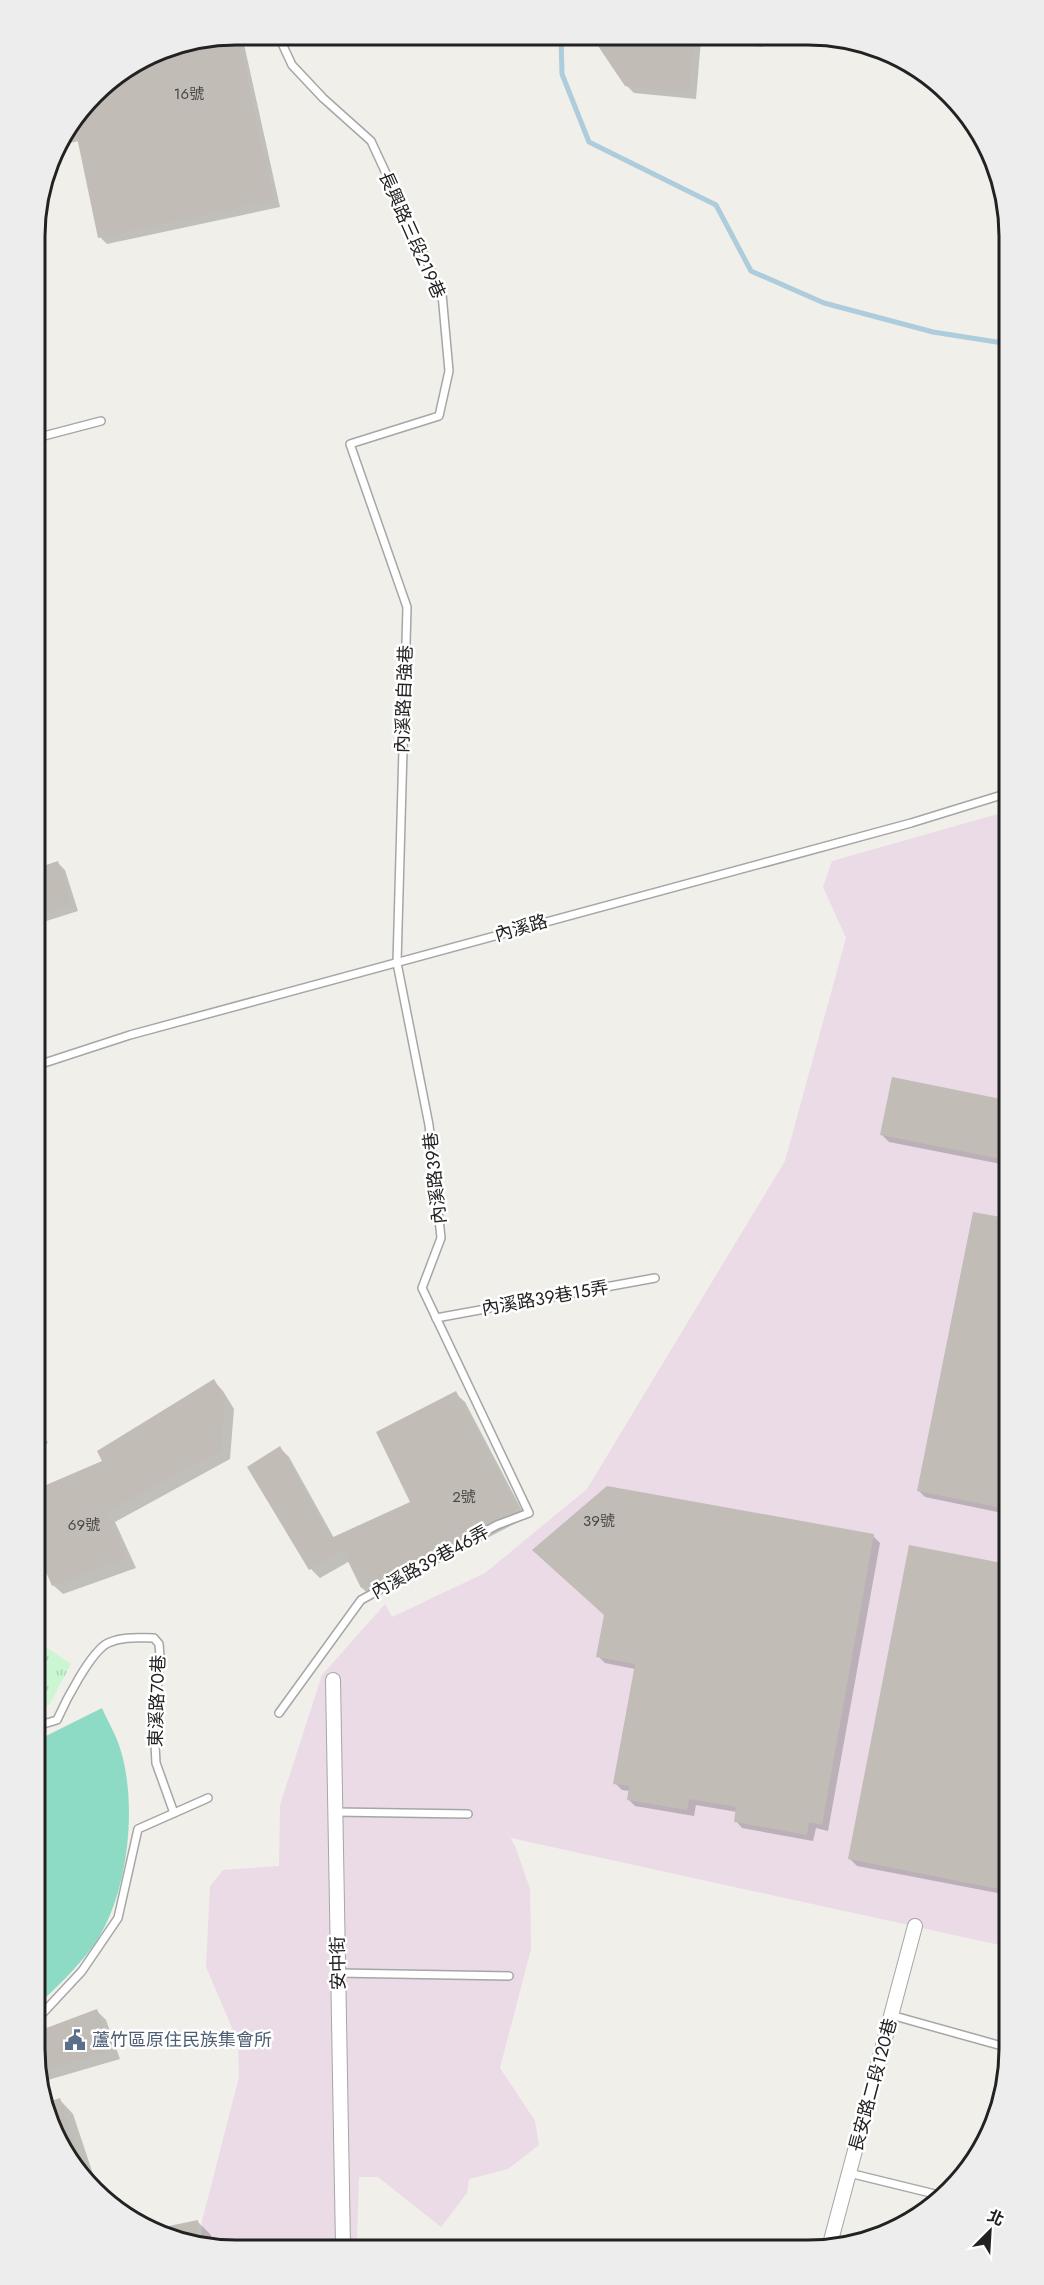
<svg xmlns="http://www.w3.org/2000/svg" width="1044" height="2285" font-family="Jost,'Noto Sans TC',sans-serif">
  <style>
    .industrial { fill: #eadbe6 }
    .park { fill: url(#park-tufts) }
    .pitch { fill: #8ddbc4 }
    .shadow { fill: #0003 }
    .lines { fill: none; stroke-linecap: round; stroke-linejoin: round }
    .stream { stroke: #adccdc; stroke-width: 5 }
    .building { fill: #c2bcb6 }
    .service-casing { stroke: #a6a6a6; stroke-width: 10 }
    .minor-casing { stroke: #a6a6a6; stroke-width: 16 }
    .service { stroke: #fff; stroke-width: 7 }
    .minor { stroke: #fff; stroke-width: 14 }
    .labels { text-anchor: middle; dominant-baseline: central; stroke-width: 5; stroke-linejoin: round; paint-order: stroke }
    .number-label { font-size: 15px; fill: #4a4847 }
    .street-label { font-size: 18px; fill: #222; stroke: #fff }
    .service-label { font-size: 18px; fill: #4e5e75; stroke: #fff; text-anchor: start }
    .rim { fill: none; stroke: #222; stroke-width: 3 }
  </style>
  <defs>
    <pattern id="park-tufts" width="24" height="20" patternUnits="userSpaceOnUse" patternTransform="scale(1.5)"><rect width="24" height="20" fill="#caf7d2"/><path d="M3 7l-1-3M5 7V3M7 7l1-3M15 17l-1-3M17 17v-4M19 17l1-3" fill="none" stroke="#add3b4"/></pattern>
  </defs>
  <rect width="100%" height="100%" fill="#f1efe9"/>
  <path class="industrial" d="M1005,812L1009,1947L511,1838L476,1773L515,1846L530,1889L531,1949L500,2068L535,2121L539,2145L508,2169L469,2179L467,2193L441,2227L378,2177H359L357,2242H393L396,2246L201,2247L202,2221L239,2077L238,2042L206,1967L210,1886L223,1870L279,1866L280,1805L322,1675L385,1604L392,1617L485,1573L587,1489L785,1161L846,938L823,887L832,861Z"/>
  <path class="park" d="M40,1643L71,1664L49,1705L40,1709Z"/>
  <path class="pitch" d="M102,1708C107,1720 115,1733 119,1745C138,1800 129,1888 99,1937C84,1961 62,1982 41,2002L40,1739Z"/>
  <g class="shadow">
    <path d="M236,34L242,35L280,207L107,244L100,237L79,141L56,146L103,85L159,50Z"/>
    <path d="M594,37L764,38L763,47L701,40L696,99L634,93L626,85Z"/>
    <path d="M37,857L41,868L58,863L65,870L78,911L37,924Z"/>
    <path d="M1006,1101V1165L889,1142L882,1135Z"/>
    <path d="M974,1214L1006,1220L1007,1514L925,1497L918,1490Z"/>
    <path d="M214,1381L223,1391L234,1409L230,1459L115,1522L136,1568L63,1594L53,1585L40,1554L39,1490L104,1461Z"/>
    <path d="M455,1393L465,1402L526,1518L372,1597L362,1588L350,1561L320,1578L311,1569L280,1448L289,1457L334,1538L412,1502Z"/>
    <path d="M39,1433L48,1442L39,1455Z"/>
    <path d="M873,1536L880,1543L828,1831L816,1828L813,1841L742,1828L736,1821L737,1812L696,1805L694,1816L635,1806L628,1799L630,1791L622,1790L615,1783L635,1669L605,1663L598,1656Z"/>
    <path d="M910,1547L1007,1566L1008,1895L857,1866L850,1859Z"/>
    <path d="M97,2011L106,2020L120,2059L41,2082V2031Z"/>
    <path d="M60,2100L73,2114L101,2198L62,2150L43,2105Z"/>
    <path d="M198,2222L211,2235V2247H197L161,2229Z"/>
  </g>
  <g class="lines">
    <path class="stream" d="M561,37L562,74L589,142L716,205L751,271L824,303L933,332L1003,343"/>
  </g>
  <g class="building">
    <path d="M238,35L274,200L98,238L74,123L103,85L159,50Z"/>
    <path d="M592,37H695L689,93L625,86Z"/>
    <path d="M58,861L72,904L37,916V868Z"/>
    <path d="M892,1077L1006,1100V1160L880,1135Z"/>
    <path d="M973,1212L1006,1218L1007,1509L917,1491Z"/>
    <path d="M214,1379L225,1399L221,1450L107,1512L127,1558L52,1586L40,1558L39,1488L102,1461L97,1451Z"/>
    <path d="M456,1391L518,1509L361,1588L343,1551L309,1570L247,1467L280,1446L331,1538L410,1502L376,1432Z"/>
    <path d="M607,1486L874,1534L822,1825L809,1822L807,1835L734,1822L736,1807L689,1799L687,1810L627,1800L629,1786L613,1784L635,1664L596,1657L604,1615L532,1550Z"/>
    <path d="M909,1545L1007,1564L1008,1891L848,1859Z"/>
    <path d="M97,2009L112,2050L41,2071V2030Z"/>
    <path d="M60,2098L86,2179H85L62,2150L42,2104Z"/>
    <path d="M198,2220L197,2247L159,2228Z"/>
  </g>
  <g class="lines">
    <defs>
      <g id="service">
        <path d="M278,35L292,65L323,98L371,141L442,294L449,371L439,416L350,444L407,607L397,963L429,1125L441,1238L422,1288L529,1513L497,1525L361,1600L279,1713"/>
        <path d="M36,438L101,421"/>
        <path d="M38,1065L130,1035L911,823L1005,794"/>
        <path d="M436,1318L655,1278"/>
        <path d="M40,1725L57,1720C65,1702 91,1651 108,1643C123,1636 139,1638 154,1638L159,1644L160,1656L154,1726L156,1763L174,1813"/>
        <path d="M335,1812L468,1814"/>
        <path d="M338,1973L509,1976"/>
        <path d="M41,2015L82,1971L118,1918L138,1829L208,1798"/>
        <path d="M891,2015L1009,2048"/>
        <path d="M849,2173L943,2196"/>
      </g>
      <g id="minor">
        <path d="M333,1680L343,2246"/>
        <path d="M830,2244L915,1926"/>
      </g>
    </defs>
    <use href="#service" class="service-casing"/>
    <use href="#minor" class="minor-casing"/>
    <use href="#service" class="service"/>
    <use href="#minor" class="minor"/>
  </g>
  <defs>
    <symbol id="civic-bare" viewBox="-9 -9 18 18"><path d="M-.6-6.5H3V-4.5H.6V-3L4-1V1h2V6H-6V1h2V-1L-.6-3ZM-1.2 2.5V6h2.4V2.5Z" fill="#5c6f8a" stroke="#fff" stroke-width="2.5" paint-order="stroke"/></symbol>
  </defs>
  <g fill-rule="evenodd">
    <use href="#civic-bare" x="60" y="2025" width="30" height="30"/>
  </g>
  <g class="labels">
    <g class="number-label">
      <text x="189" y="94">16號</text>
      <text x="464" y="1497">2號</text>
      <text x="599" y="1521">39號</text>
      <text x="84" y="1525">69號</text>
    </g>
    <g class="street-label">
      <text transform="translate(412 235) rotate(66)">長興路三段219巷</text>
      <text transform="translate(404 699) rotate(-88)">內溪路自強巷</text>
      <text transform="translate(521 928) rotate(-16)">內溪路</text>
      <text transform="translate(435 1178) rotate(-96)">內溪路39巷</text>
      <text transform="translate(545 1298) rotate(-10)">內溪路39巷15弄</text>
      <text transform="translate(430 1562) rotate(-29)">內溪路39巷46弄</text>
      <text transform="translate(157 1701) rotate(-88)">東溪路70巷</text>
      <text transform="translate(338 1963) rotate(-91)">安中街</text>
      <text transform="translate(873 2085) rotate(-75)">長安路二段120巷</text>
    </g>
    <g class="service-label">
      <text x="92" y="2040">蘆竹區原住民族集會所</text>
    </g>
  </g>
  <path d="M0 0H1044V2285H0ZM236 45H808A191 191 0 0 1 999 236V2049A191 191 0 0 1 808 2240H236A191 191 0 0 1 45 2049V236A191 191 0 0 1 236 45Z" fill="#ededed" fill-rule="evenodd"/>
  <path class="rim" d="M236 45H808A191 191 0 0 1 999 236V2049A191 191 0 0 1 808 2240H236A191 191 0 0 1 45 2049V236A191 191 0 0 1 236 45Z"/>
  <g transform="translate(990 2231) rotate(24)" stroke="#ffffff" stroke-width="4.5" paint-order="stroke">
  <path d="M0-4.5L10 22L0 15L-10 22Z" fill="#222222"/>
  <text y="-9" font-size="16" font-weight="bold" text-anchor="middle" fill="#222222">北</text>
  </g>
</svg>
